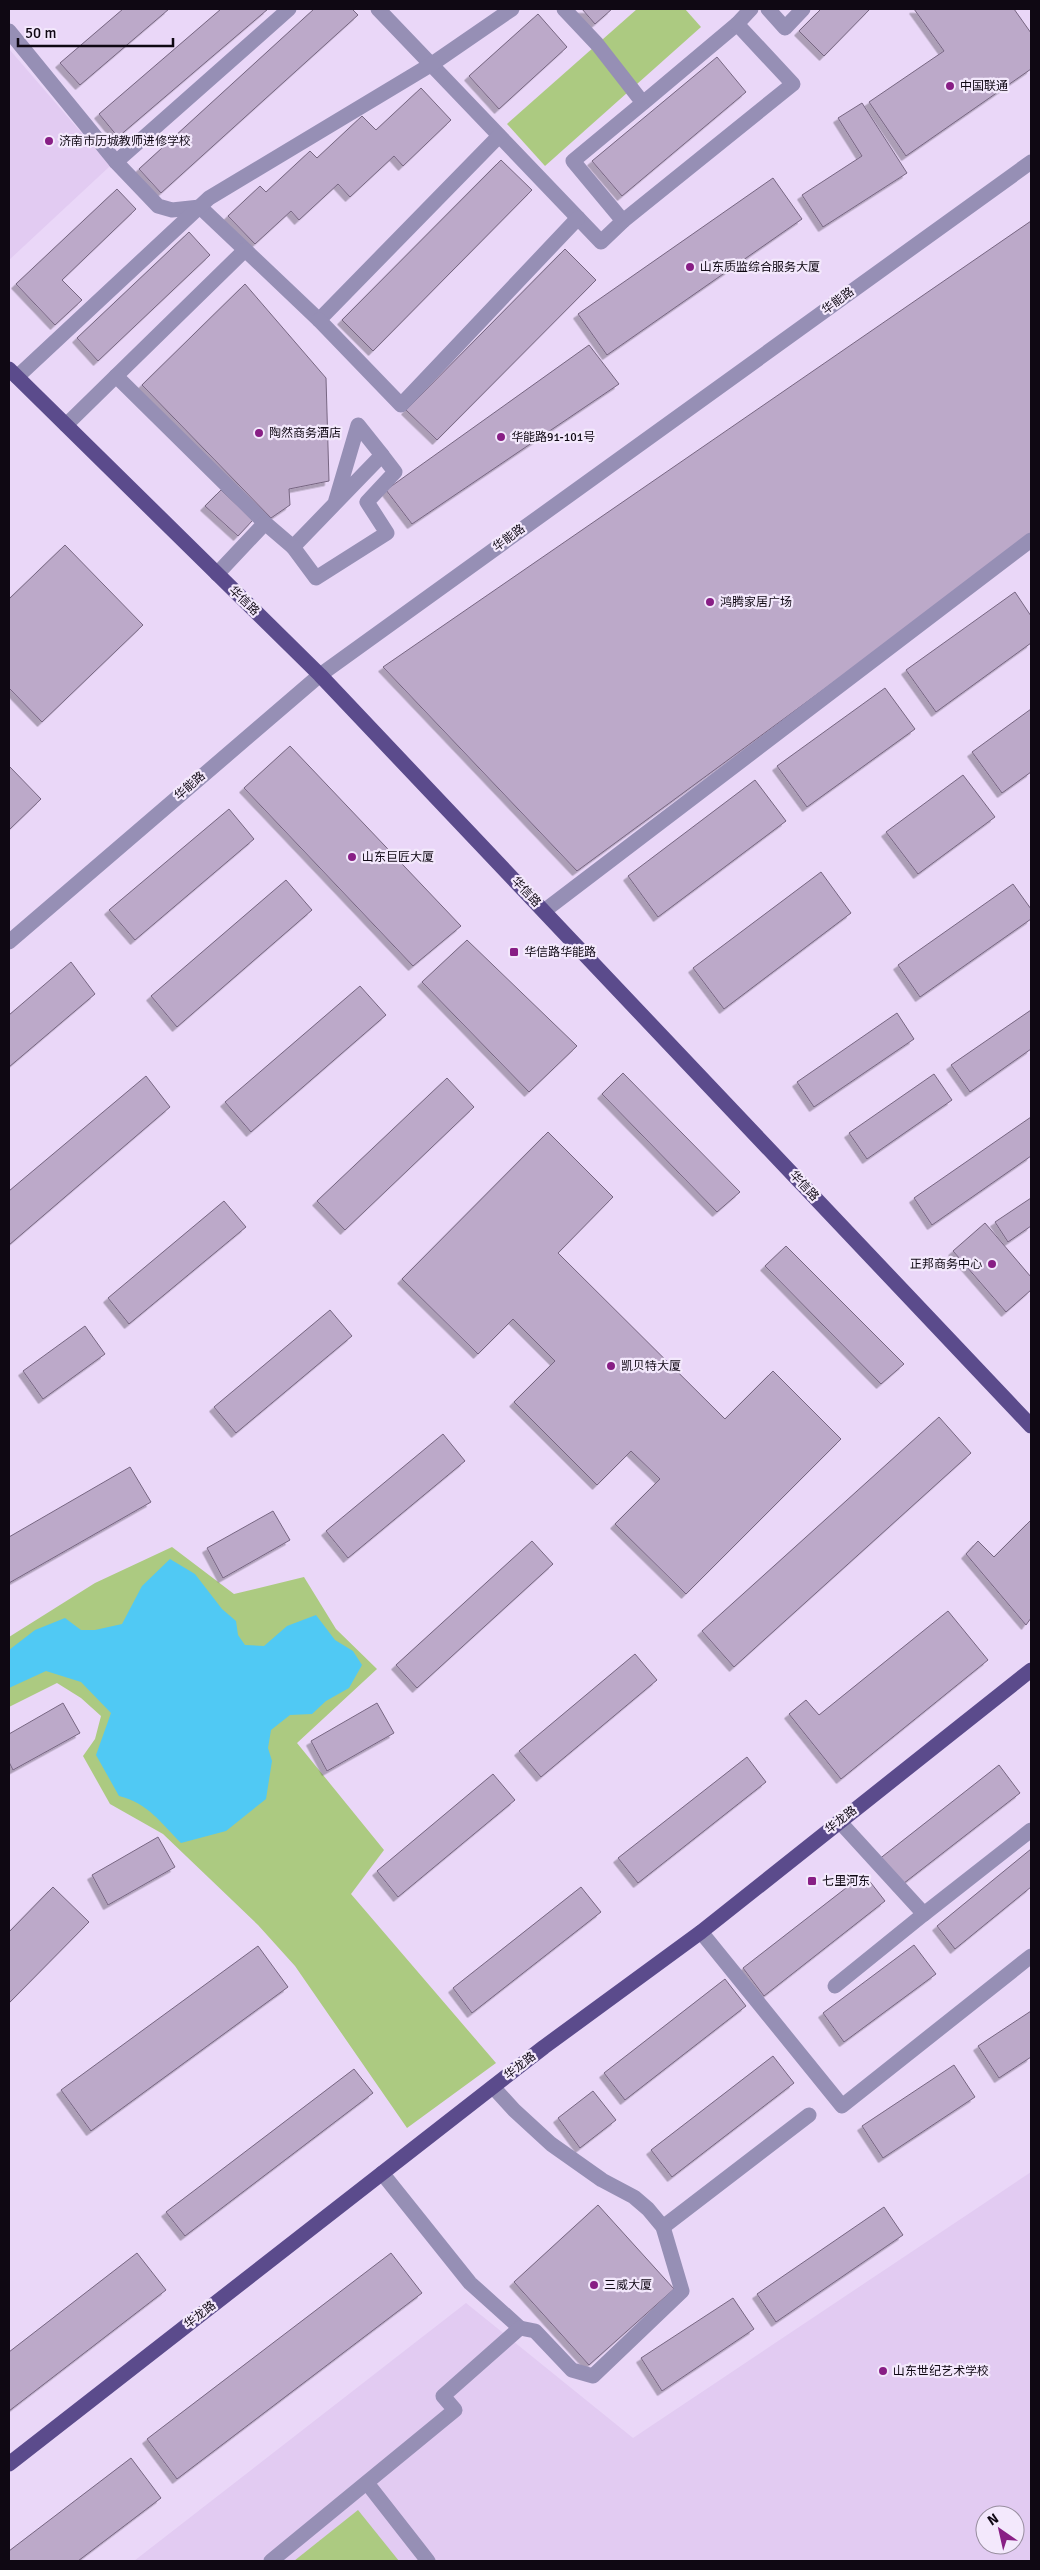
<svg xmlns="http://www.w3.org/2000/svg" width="1040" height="2570" font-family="Signika,'Noto Sans SC',sans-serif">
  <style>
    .built { fill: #e2cbf2; fill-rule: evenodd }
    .green { fill: #acca81 }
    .water { fill: #50c9f4 }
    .building { fill: #bca9c9; stroke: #776682; filter: url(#shadow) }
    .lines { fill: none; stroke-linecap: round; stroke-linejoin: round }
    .minor { stroke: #968fb5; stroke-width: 15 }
    .major { stroke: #5b4b8c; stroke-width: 15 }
    .poi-dot { fill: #881e85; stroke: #f3e8fc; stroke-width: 2 }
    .labels { text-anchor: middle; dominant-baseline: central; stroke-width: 4.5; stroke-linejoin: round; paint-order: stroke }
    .poi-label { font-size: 12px; fill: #0f0813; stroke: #f3e8fc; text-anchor: start }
    .street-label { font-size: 12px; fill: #0f0813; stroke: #f3e8fc }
  </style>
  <defs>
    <filter id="shadow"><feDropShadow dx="-4.5" dy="4.5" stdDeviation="0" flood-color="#0004"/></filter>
  </defs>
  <rect width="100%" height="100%" fill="#ead7f8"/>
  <g class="built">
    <path d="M9,49L110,166L9,260Z"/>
    <path d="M1031,2172V2561H134L466,2303L633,2438ZM985,2515H1015V2545H985Z"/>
  </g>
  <g class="green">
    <path d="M637,9H685L701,27L545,166L507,124Z"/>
    <path d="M172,1547L234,1594L304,1577L336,1629L377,1669L297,1743L384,1850L351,1894L496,2063L407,2128L295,1966L258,1925L163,1834L110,1804L83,1756L95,1739L101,1716L81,1698L57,1683L9,1707V1637L95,1583Z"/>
    <path d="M358,2510L399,2561H294Z"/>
  </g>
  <path class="water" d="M170,1559L195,1574L222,1609L236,1621L238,1635L245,1645L264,1646L287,1626L316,1615L335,1640L353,1651L362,1665L349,1688L326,1701L312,1714L290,1715L271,1730L268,1748L272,1761L266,1799L226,1831L181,1843C161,1823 148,1803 119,1796L96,1755L111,1713L81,1682L46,1671L9,1688V1650L35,1630L65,1618L81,1630H95L122,1624L142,1586Z"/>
  <g class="building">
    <path d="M123,9H169L80,85L60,63Z"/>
    <path d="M221,9H268L118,137L99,114Z"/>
    <path d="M314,9H352L358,15L161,193L139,169Z"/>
    <path d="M582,9H612L595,24Z"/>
    <path d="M821,9H870L824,56L799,31Z"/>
    <path d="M914,9H1014L1031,33V69L906,156L869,102L944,51Z"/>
    <path d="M538,14L567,47L499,109L469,76Z"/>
    <path d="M717,57L746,92L622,196L592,161Z"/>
    <path d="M421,88L451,120L403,166L394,156L350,197L338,184L299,220L291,211L255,244L228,216L260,186L266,192L310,151L317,158L362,116L376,130Z"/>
    <path d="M862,103L907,173L823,227L802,195L862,156L838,118Z"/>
    <path d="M501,160L532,190L373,351L342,320Z"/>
    <path d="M773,178L802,219L607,355L578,314Z"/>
    <path d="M117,189L136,209L62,280L82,300L55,325L16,284Z"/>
    <path d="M1031,221V537L577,871L383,667Z"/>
    <path d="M189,232L210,255L98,361L77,338Z"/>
    <path d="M565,249L596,280L437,440L406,410Z"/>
    <path d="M245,284L326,378L329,481L289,489L290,505L271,518L142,385Z"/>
    <path d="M589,345L619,384L412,524L386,490Z"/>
    <path d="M221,490L253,520L238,536L205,506Z"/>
    <path d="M65,545L143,625L42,722L9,688V599Z"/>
    <path d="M1015,592L1031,616V643L936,712L906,670Z"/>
    <path d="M885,688L915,729L807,807L777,766Z"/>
    <path d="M1031,709V772L1002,793L972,752Z"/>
    <path d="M290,746L461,926L413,966L244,788Z"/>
    <path d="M10,767L41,799L9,830V769Z"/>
    <path d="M963,775L995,817L918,874L886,832Z"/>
    <path d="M755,780L786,821L658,917L628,876Z"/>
    <path d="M229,809L254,839L135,940L109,910Z"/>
    <path d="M821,872L851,913L724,1009L693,968Z"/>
    <path d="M286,880L312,910L177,1027L151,996Z"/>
    <path d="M1013,884L1031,909V919L920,997L898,965Z"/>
    <path d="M467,940L577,1046L529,1092L422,982Z"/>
    <path d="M71,962L95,994L9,1067V1015Z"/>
    <path d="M360,986L386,1015L251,1132L225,1102Z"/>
    <path d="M1031,1010V1049L970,1092L951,1065Z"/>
    <path d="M897,1013L914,1039L814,1107L797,1082Z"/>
    <path d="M623,1073L740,1192L717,1212L602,1094Z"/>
    <path d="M934,1074L952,1100L867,1159L849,1133Z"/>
    <path d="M146,1076L170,1107L9,1245V1191Z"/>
    <path d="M447,1078L474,1107L345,1230L317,1201Z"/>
    <path d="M1031,1117V1156L932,1225L914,1198Z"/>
    <path d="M548,1132L613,1197L558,1253L725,1419L773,1371L841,1439L686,1594L615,1524L660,1479L631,1451L597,1485L514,1402L555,1361L513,1319L478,1354L402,1279Z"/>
    <path d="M1031,1198V1226L1008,1242L995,1222Z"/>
    <path d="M224,1201L246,1227L129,1324L108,1298Z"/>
    <path d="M985,1223L1031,1277V1290L1006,1312L953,1251Z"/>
    <path d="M786,1246L904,1364L881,1384L765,1266Z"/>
    <path d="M330,1310L352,1336L236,1433L214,1407Z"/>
    <path d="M85,1326L105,1354L43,1399L23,1371Z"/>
    <path d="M939,1417L971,1453L734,1667L702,1631Z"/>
    <path d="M443,1434L465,1461L348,1558L326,1531Z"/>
    <path d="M130,1467L151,1502L9,1583V1537Z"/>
    <path d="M273,1511L290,1540L223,1578L207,1548Z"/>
    <path d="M1031,1520V1618L1026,1625L966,1554L978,1541L994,1557Z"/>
    <path d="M532,1541L553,1564L417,1688L396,1665Z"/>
    <path d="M948,1611L988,1660L841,1779L789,1714L806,1700L819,1715Z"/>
    <path d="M635,1654L657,1680L541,1777L519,1751Z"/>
    <path d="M63,1703L80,1733L13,1770L9,1762V1734Z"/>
    <path d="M377,1703L394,1733L327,1771L311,1741Z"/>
    <path d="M747,1757L766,1782L638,1883L618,1858Z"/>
    <path d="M999,1765L1020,1793L899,1887L878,1860Z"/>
    <path d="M493,1774L515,1800L398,1897L377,1871Z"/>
    <path d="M158,1837L175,1867L108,1905L92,1875Z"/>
    <path d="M1031,1849V1887L955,1949L937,1926Z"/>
    <path d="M864,1874L885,1901L764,1996L743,1968Z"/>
    <path d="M53,1887L89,1922L9,2003V1932Z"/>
    <path d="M581,1887L601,1912L472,2013L453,1988Z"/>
    <path d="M914,1945L936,1974L844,2042L823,2013Z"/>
    <path d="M258,1946L288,1987L91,2131L61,2090Z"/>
    <path d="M725,1979L746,2006L625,2100L604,2073Z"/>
    <path d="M1031,2011V2057L999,2078L978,2046Z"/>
    <path d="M773,2056L794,2083L672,2177L651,2150Z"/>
    <path d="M954,2065L975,2097L883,2158L862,2126Z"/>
    <path d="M354,2069L373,2093L185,2236L166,2212Z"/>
    <path d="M593,2091L616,2120L580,2148L558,2118Z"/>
    <path d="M598,2205L674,2289L589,2365L514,2282Z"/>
    <path d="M884,2207L903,2235L776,2322L757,2294Z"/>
    <path d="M137,2253L166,2290L9,2411V2352Z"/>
    <path d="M391,2253L422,2293L177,2479L147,2439Z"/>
    <path d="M733,2298L754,2329L662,2391L641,2358Z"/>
    <path d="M131,2458L161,2498L78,2561H9V2551Z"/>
  </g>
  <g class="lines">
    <g class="minor">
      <path d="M378,9L601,242L623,221"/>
      <path d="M564,9L597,44L643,103L737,24L793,84L623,221L573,161L643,103"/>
      <path d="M768,9L785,28L803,9"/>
      <path d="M737,24L751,9"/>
      <path d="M9,31L116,162L158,206L172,210L200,207L319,320L499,136"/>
      <path d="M116,162L289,9"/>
      <path d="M319,320L401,405L578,218"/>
      <path d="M116,376L245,250"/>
      <path d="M17,377L209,198L432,64L512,9"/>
      <path d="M66,425L116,376L265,523L293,547L382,455L358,425L335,503"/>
      <path d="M293,547L316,578L387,533L367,502L395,472L382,455"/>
      <path d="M217,574L265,523"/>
      <path d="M544,911L1031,540"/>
      <path d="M9,942L320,675L1031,162"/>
      <path d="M839,1821L924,1914L1031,1830"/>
      <path d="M701,1932L842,2106L1031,1956"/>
      <path d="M835,1986L924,1914"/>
      <path d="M382,2173L470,2283L520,2328"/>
      <path d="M663,2227L809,2115"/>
      <path d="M367,2483L428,2561"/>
      <path d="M271,2561L455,2410L443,2396L520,2328L535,2331L572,2370L593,2376L682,2291L663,2227L648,2209L634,2197L602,2180L551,2144L514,2110L493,2087"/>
    </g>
    <g class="major">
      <path d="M9,369L320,675L1031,1426"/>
      <path d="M9,2464L544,2047L701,1932L1031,1670"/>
    </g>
  </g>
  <g class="poi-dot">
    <circle cx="950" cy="86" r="5"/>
    <circle cx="49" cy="141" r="5"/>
    <circle cx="690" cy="267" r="5"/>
    <circle cx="259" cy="433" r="5"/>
    <circle cx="501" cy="437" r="5"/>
    <circle cx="710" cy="602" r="5"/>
    <circle cx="352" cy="857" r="5"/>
    <rect x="509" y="947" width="10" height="10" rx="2.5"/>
    <circle cx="992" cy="1264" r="5"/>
    <circle cx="611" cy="1366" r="5"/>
    <rect x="807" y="1876" width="10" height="10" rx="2.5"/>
    <circle cx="594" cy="2285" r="5"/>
    <circle cx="883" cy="2371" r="5"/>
  </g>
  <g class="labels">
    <g class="poi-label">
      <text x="960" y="86">中国联通</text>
      <text x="59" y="141">济南市历城教师进修学校</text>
      <text x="700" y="267">山东质监综合服务大厦</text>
      <text x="269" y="433">陶然商务酒店</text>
      <text x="511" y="437">华能路91-101号</text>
      <text x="720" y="602">鸿腾家居广场</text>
      <text x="362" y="857">山东巨匠大厦</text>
      <text x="524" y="952">华信路华能路</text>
      <text x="982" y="1264" text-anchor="end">正邦商务中心</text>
      <text x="621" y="1366">凯贝特大厦</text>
      <text x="822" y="1881">七里河东</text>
      <text x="604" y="2285">三威大厦</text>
      <text x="893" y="2371">山东世纪艺术学校</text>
    </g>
    <g class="street-label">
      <text transform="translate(838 301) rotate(-36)">华能路</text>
      <text transform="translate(509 538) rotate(-36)">华能路</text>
      <text transform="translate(244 601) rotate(44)">华信路</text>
      <text transform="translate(190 786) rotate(-41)">华能路</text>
      <text transform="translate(526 892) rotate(47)">华信路</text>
      <text transform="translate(804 1186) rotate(47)">华信路</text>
      <text transform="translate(841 1820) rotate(-38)">华龙路</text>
      <text transform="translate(520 2066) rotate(-38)">华龙路</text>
      <text transform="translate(200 2315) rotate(-38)">华龙路</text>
    </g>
  </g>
  <rect width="1040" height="2570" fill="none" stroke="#0f0813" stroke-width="20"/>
  <g transform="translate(1000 2530) rotate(326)"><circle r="24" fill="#f3e8fc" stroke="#988e9f"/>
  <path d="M0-4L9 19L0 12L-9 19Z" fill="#881e85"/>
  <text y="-8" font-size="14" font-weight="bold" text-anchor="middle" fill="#0f0813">N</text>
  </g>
  <path d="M18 38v8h155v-8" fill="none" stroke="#0f0813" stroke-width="2.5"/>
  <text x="25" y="38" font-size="15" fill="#0f0813" stroke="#f3e8fc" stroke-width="4" paint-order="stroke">50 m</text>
</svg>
